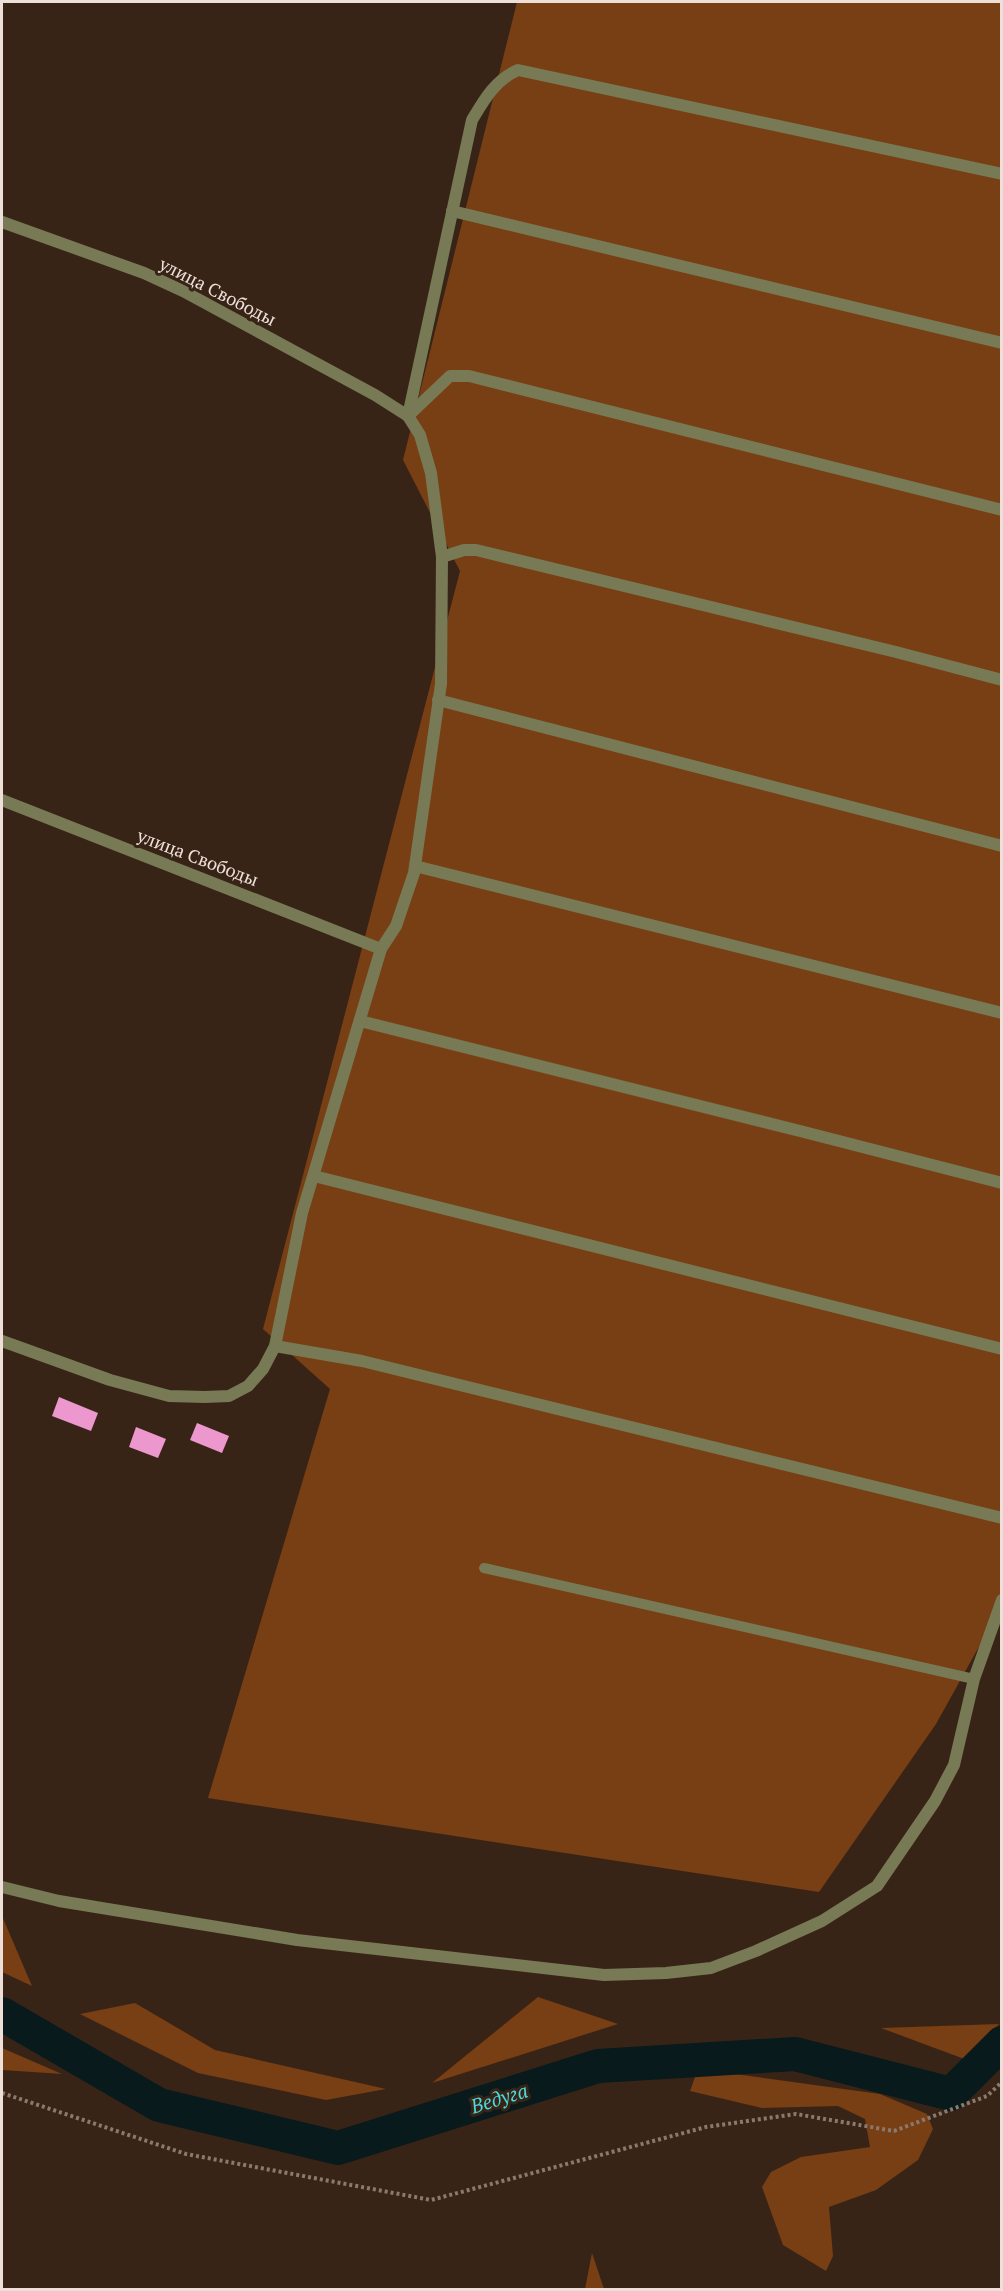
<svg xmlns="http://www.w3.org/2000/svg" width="1003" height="2291" font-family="'PT Serif',serif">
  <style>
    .green { fill: #783e14 }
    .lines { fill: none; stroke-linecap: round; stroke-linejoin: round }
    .river { stroke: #081a1b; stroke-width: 34 }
    .building { fill: #ec97cd }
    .path { stroke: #8a796e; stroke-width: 4; stroke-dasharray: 3 3; stroke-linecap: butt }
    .lane { stroke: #777a54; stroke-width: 10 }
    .street { stroke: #777a54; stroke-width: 12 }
    .labels { text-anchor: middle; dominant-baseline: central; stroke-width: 6; stroke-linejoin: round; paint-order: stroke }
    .street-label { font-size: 18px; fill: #eee0d8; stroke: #382417 }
    .water-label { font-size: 20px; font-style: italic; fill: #48dbe1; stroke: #382417 }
  </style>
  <rect width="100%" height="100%" fill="#382417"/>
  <g class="green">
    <path d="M517,2H1001V1607L936,1724L819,1892L208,1798L330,1389L263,1329L460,571L403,460Z"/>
    <path d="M2,1916L32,1986L2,1972Z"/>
    <path d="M538,1997L618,2024L432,2083Z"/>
    <path d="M135,2003L215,2050L386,2089L326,2100L198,2073L80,2014Z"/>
    <path d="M999,2024L967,2060L881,2028Z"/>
    <path d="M2,2048L62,2074L2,2070Z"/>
    <path d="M728,2073L880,2094L927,2114L933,2129L918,2160L876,2190L829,2207L833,2256L826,2271L783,2245L762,2187L771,2172L801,2157L870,2147L865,2119L838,2106L762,2108L690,2091L695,2077Z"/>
    <path d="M592,2253L604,2289H585Z"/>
  </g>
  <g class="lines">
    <path class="river" d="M2,2014L159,2105L338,2148L598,2066L795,2054L951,2094L1002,2043"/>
  </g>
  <g class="building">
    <path d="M59,1397L98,1413L91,1431L52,1416Z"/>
    <path d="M197,1423L229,1436L222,1453L190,1440Z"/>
    <path d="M136,1427L166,1439L158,1458L129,1447Z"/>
  </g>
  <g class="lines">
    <path class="path" d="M2,2093L186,2154L431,2200L706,2127L796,2114L894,2131L987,2096L1002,2082"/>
    <path class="lane" d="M484,1568L974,1679"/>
    <g class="street">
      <path d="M452,211L1002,343"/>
      <path d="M2,222L144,273L183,291L375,395L408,416"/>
      <path d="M408,416L450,376H469L1002,510"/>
      <path d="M442,557L464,550H476L896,652L1002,680"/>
      <path d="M438,700L1002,846"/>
      <path d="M2,800L381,949"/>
      <path d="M415,866L1002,1013"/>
      <path d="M360,1021L804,1132L1002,1183"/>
      <path d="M314,1176L1002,1349"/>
      <path d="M2,1341L110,1380L169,1396L205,1397L229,1396L248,1386L263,1369L275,1346L302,1213L381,949L396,926L414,873L441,684L442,557L431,473L420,435L408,416L472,120C484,100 495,80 518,70L1002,174"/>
      <path d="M275,1346L362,1361L1002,1518"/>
      <path d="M2,1887L59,1901L297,1940L604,1975L666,1973L711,1968L756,1951L822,1921L877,1886L935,1801L954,1765L974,1679L1002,1600"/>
    </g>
  </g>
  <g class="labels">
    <g class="street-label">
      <text transform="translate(218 291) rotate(27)">улица Свободы</text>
      <text transform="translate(198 857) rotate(21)">улица Свободы</text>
    </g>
    <g class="water-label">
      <text transform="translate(499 2098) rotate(-17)">Ведуга</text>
    </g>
  </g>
  <rect width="1003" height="2291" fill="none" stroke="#eee0d8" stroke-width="6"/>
</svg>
